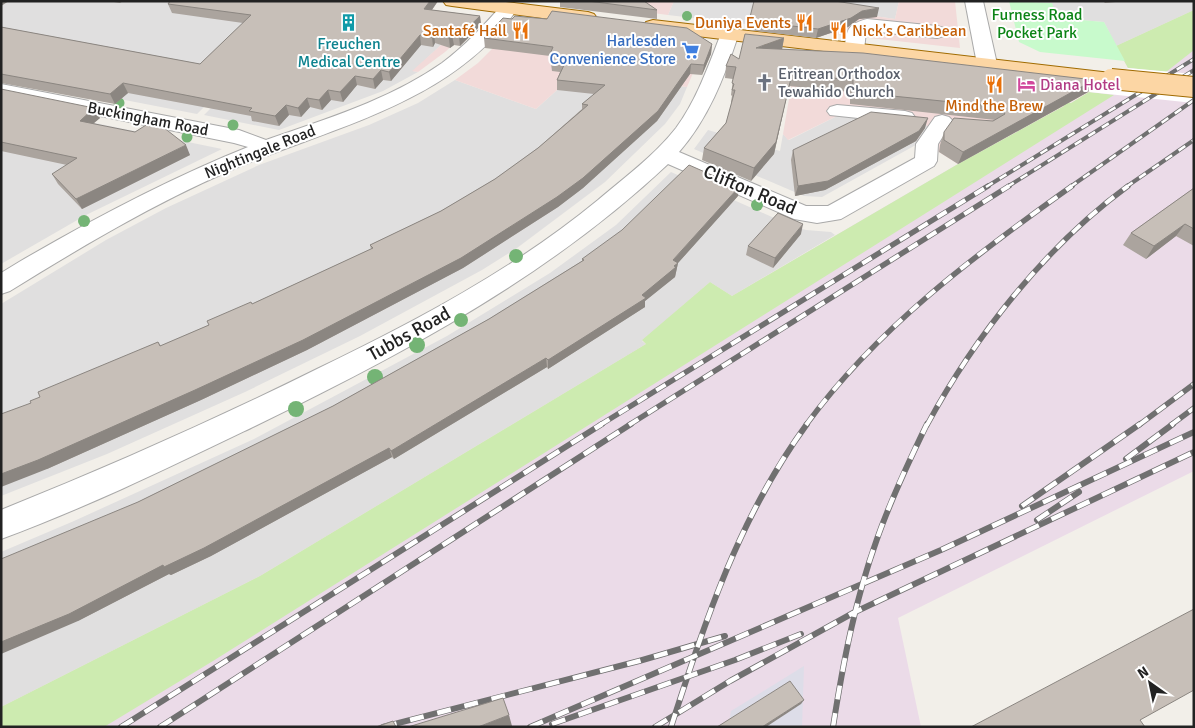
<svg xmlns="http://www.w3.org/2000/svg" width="1195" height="728" font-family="Signika,sans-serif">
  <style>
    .residential { fill: #e0dfdf }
    .commercial { fill: #f2dad9 }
    .industrial { fill: #ebdbe8 }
    .grass { fill: #cdebb0 }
    .park { fill: #c8facc }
    .plaza { fill: #dddde8 }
    .pier { fill: #fff }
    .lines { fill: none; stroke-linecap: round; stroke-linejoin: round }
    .minor-casing { stroke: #a9a9a9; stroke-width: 2 }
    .major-casing { stroke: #a06b00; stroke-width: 2 }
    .minor { fill: #fff; fill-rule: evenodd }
    .major { fill: #fcd6a4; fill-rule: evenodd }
    .rail-far2-casing { stroke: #707070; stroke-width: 4 }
    .rail-far1-casing { stroke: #707070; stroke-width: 5.5 }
    .rail-casing { stroke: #707070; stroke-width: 6 }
    .rail-far2 { stroke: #fff; stroke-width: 2.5; stroke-dasharray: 8; stroke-linecap: butt }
    .rail-far1 { stroke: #fff; stroke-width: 4; stroke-dasharray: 11; stroke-linecap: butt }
    .rail { stroke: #fff; stroke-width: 4.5; stroke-dasharray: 14; stroke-linecap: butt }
    .major-bridge-casing { stroke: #a06b00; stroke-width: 22; stroke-linecap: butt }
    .major-bridge { stroke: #fcd6a4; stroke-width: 20 }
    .tree { fill: #74b475 }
    .wall { fill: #aba49e }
    .shaded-wall { fill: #8b8681 }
    .building { fill: #c7bfb8; stroke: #8b8681 }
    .labels { text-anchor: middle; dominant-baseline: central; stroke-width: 4; stroke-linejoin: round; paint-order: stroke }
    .far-park-label { font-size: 16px; fill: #0c8416; stroke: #fff }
    .far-food-label { font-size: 16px; fill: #c56008; stroke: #fff; text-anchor: end }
    .far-shop-label { font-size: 16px; fill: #366cbe; stroke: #fff; text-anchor: end }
    .far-culture-label { font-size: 16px; fill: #0d838f; stroke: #fff }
    .far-worship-label { font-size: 16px; fill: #5b616d; stroke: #fff; text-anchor: start }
    .far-hotel-label { font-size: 16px; fill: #b23c85; stroke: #fff; text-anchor: start }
    .far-street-label { font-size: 16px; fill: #222; stroke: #fff }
    .street-label { font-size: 19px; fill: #222; stroke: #fff }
  </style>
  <rect width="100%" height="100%" fill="#f2efe9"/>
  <g class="residential">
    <path d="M1,1H346L441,45L413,71L418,72L383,91L279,130L204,115L217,102L204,107L197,114L1,76Z"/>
    <path d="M674,1H899L895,19L868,15L779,28L668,15Z"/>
    <path d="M1035,1H1194V10L1116,46L1104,22L1057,18Z"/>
    <path d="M618,78L687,87L680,104L665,124L605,182L517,248L482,270L360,336L245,392L107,454L1,496V304L106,240L166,208L259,165L369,125L418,103L455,80L536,109L557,90Z"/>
    <path d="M1,104L115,127L222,149L86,215L1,264Z"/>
    <path d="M839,115L921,121L930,128L923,141L822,197L804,196L694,149L708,130L780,151L783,134L789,140Z"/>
    <path d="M671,172L792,226L806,230L831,232L835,235L732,296L710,282L642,341L646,344L260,576L1,707V552L74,521L254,439L447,336L550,273L616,225Z"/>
  </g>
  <g class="commercial">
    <path d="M591,1H674L668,15L616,8Z"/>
    <path d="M899,1H955L960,48L779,28L868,15L895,19Z"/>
    <path d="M476,24L445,52L418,72L412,71L441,45Z"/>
    <path d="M516,25L703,50L687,87L618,78L557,90L536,109L455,80L478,63Z"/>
    <path d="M796,58L1089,92L958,164L918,139L930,128L921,121L839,115L788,140L783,134Z"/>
  </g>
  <path class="industrial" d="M1194,10V471L898,618L921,727H1V707L260,576L646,344L642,340L710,282L732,296L958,164L1064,106V102L1071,103L1089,92L1128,68L1116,46Z"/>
  <g class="grass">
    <path d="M1194,10V50L1166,72L1128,68L1116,46Z"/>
    <path d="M1089,92L1114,95L213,661L104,727H1V707L260,576L646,344L642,340L710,282L732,296L958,164L1064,106V102L1071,103Z"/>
  </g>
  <path class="park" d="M1009,1L1052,3L1058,18L1104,22L1125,61L1040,52L1019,42Z"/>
  <path class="plaza" d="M804,666L802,727H728L731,711Z"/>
  <path class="pier" d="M1128,68L1194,74V103L1089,92Z"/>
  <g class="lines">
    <defs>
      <g id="minor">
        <path d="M965,1H983L997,64L994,68H980L977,64Z"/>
        <path d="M509,3L515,4L518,8C451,105 330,127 229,171C153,204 81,247 10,291L1,294V273L19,262C93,219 168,179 248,147L234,143L1,96V84L239,130L266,140C326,119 389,100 442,63C465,46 484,25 503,4Z"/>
        <path d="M867,19L937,26L944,28L946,32L944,36L937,38L869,31L866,32L864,50L861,54H847L844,50C848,30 845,25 867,19Z"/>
        <path d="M729,30L736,32L738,36C724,78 708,119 679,152L806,206H828L915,158L916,144L935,117L942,115L949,117L953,121L938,144L937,161L934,166L841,219L817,223L794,219L668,164C548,277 403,354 255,426C172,466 88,507 1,539V510C108,467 214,420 317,369C416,321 513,270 598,200C625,177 654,156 676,128C696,101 708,67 720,36L722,32Z"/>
        <path d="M837,105L905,111L912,113L915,117L912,121L905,123L830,115L827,111L830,107Z"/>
      </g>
      <g id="major">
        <path d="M443,1H497L588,12L594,14L597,18L594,22L588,24L452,6L446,5Z"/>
        <path d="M653,20L1111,73L1118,75L1121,79L1118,83L1111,85L646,30L644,26L646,22Z"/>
      </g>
    </defs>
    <use href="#minor" class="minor-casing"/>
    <use href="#major" class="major-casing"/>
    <use href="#minor" class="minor"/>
    <use href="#major" class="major"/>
    <defs>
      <g id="rail-far2">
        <path d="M986,187L1194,59"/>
        <path d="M1007,187L1194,70"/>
        <path d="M1070,187L1194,100"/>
        <path d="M1126,187L1194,140"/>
      </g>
      <g id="rail-far1">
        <path d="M600,425L988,186"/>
        <path d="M629,425L1009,186"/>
        <path d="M806,425C877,328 975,255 1072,186"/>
        <path d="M927,425C975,336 1046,246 1128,186"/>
        <path d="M1139,425L1194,384"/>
        <path d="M1171,425L1194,408"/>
      </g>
      <g id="rail">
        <path d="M1126,459L1173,424"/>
        <path d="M1022,506L1140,424"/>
        <path d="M1037,520L1079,492"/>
        <path d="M552,724L735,660L801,634"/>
        <path d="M121,727L602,424"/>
        <path d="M160,727L631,424"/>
        <path d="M383,727L639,661L725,636"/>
        <path d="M530,727L941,550L1194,432"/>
        <path d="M655,727L730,681L853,613L1194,452"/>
        <path d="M671,727C706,619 739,517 807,424"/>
        <path d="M833,727C843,663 855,600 877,539C891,499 909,461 927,424"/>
      </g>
    </defs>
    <use href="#rail-far2" class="rail-far2-casing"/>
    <use href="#rail-far1" class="rail-far1-casing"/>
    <use href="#rail" class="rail-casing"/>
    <use href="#rail-far2" class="rail-far2"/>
    <use href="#rail-far1" class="rail-far1"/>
    <use href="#rail" class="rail"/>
    <defs>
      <path id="major-bridge" d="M1111,79L1194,87"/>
    </defs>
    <use href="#major-bridge" class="major-bridge-casing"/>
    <use href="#major-bridge" class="major-bridge"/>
  </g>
  <g class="tree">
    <circle cx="687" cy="16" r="5"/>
    <circle cx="119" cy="103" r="5.5"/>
    <circle cx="233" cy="125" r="5.5"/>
    <circle cx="187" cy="137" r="5.5"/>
    <circle cx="757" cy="205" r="6"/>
    <circle cx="84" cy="221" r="6"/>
    <circle cx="516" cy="256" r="7"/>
    <circle cx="461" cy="320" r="7"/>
    <circle cx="417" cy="345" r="8"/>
    <circle cx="375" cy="377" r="8"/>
    <circle cx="296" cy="409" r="8"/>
  </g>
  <g class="wall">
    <path d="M108,1H123L120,3Z"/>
    <path d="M170,1H438L432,10L480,16L481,25L460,46L454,45L450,48L435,43L433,47L421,45L391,81L383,80L375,89L357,85L343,102L331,100L322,110L310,107L301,117L289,115L279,126L252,121L251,116L128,93L115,104L1,83V27L200,64L243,23L172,13L168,4Z"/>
    <path d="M560,1H644L657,10V19L560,7Z"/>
    <path d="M1103,1H1126L1105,3Z"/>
    <path d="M877,17L859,19L848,27L816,38L748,30L749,21Z"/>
    <path d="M484,38L712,44L711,54L702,75L690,74L657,121L583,188L558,207L463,268L307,350L201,400L47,469L31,403L40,397L158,342L161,346L209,325L252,304L371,249L370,245L441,211L495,179L538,148L582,109V104L594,94L557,90V80L560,72L552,71L550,56L485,48Z"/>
    <path d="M784,38L782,49L1094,80L1088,92L958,164L939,152L940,145L944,132L995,120L850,104V92L789,86L774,154L751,181L702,160L704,148L726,123L732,102H731L732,96L731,95L733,79L725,78L726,66Z"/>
    <path d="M1,89L100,118L93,123L190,155L82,209L58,184L52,174L67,165L1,151Z"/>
    <path d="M925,128L916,141L825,190L795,196L791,160L793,150Z"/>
    <path d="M1194,188V246L1176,236L1146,259L1123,245L1131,233Z"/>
    <path d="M738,196L678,263L675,277L645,301V307L548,369L547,367L394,459L392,457L211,556L171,575L169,574L78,621L138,502L333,406L489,319L582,261V259Z"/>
    <path d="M801,234L773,268L746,255L748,246Z"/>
  </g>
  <g class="shaded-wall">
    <path d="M1,1H9L1,6Z"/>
    <path d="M430,1H438L426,18L424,9Z"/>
    <path d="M879,8L877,17L859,19L848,27L816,38L818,29L862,11Z"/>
    <path d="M480,16L481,25L460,46L459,36Z"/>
    <path d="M434,33L435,43L433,47L432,37Z"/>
    <path d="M420,35L421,45L391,81L389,72Z"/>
    <path d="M452,35L454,45L450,48L449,38Z"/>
    <path d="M784,38L782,50L756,48Z"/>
    <path d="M712,44L711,54L702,75L704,65Z"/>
    <path d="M691,64L690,74L657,121L583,188L558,207L463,268L307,350L201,400L47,469L1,487V474Z"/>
    <path d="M381,70L383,80L375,89L373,79Z"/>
    <path d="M355,76L357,85L343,102L340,92Z"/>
    <path d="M1094,80L1088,92L958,164L963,152Z"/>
    <path d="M123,83L128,93L115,104L110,94Z"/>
    <path d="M789,86L774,154L751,181L754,168Z"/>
    <path d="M328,90L331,100L322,110L319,100Z"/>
    <path d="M307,98L310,107L301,117L298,108Z"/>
    <path d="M286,105L289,115L279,126L275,116Z"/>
    <path d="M94,108L100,118L86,130L80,121Z"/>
    <path d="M928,118L925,128L916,141L825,190L795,196L798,186Z"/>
    <path d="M186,145L190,155L82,209L76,199Z"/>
    <path d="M739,187L738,196L678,263L675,277L645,301V307L548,369V360L642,295Z"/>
    <path d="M803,224L801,234L773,268L775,258Z"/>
    <path d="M1185,224L1176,236L1146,259L1154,246Z"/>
    <path d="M546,358L547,367L394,459L391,451Z"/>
    <path d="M389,448L392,457L211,556L171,575L169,574L78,621L1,654V642Z"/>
    <path d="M804,700L801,704L766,727H762Z"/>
    <path d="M509,715L512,726L510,727H478Z"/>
  </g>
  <g class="building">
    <path d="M170,1H430L424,9L480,16L459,36L452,35L449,38L434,33L432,37L420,35L389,72L381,70L373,79L355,76L340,92L328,90L319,100L307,98L298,108L286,105L275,116L249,111L252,108L123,83L110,94L1,74V27L200,64L251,15L168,4Z"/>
    <path d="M588,1H644L657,10Z"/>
    <path d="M754,1H835L879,8L862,11L851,18L818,29L749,21Z"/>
    <path d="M552,11L687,28L712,44L704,65L691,64L658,111L583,178L557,197L461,258L303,340L195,390L38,460L1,474V414L31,403L30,401L40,397L38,392L158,342L160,346L209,325L207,321L251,302L252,304L373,248L370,245L441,211L495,179L538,148L588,105L582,104L605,85L557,80L565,63L551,61L555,55L550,54L553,47L484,38L503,18L512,19L515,16L547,19Z"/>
    <path d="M745,34L784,38L756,48L863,53L1094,80L963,152L944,140V132L954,118L993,121L1005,114L1001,107L853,92V80L792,74L776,142L754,168L704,148L726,123L735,90H732L734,84L732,83L736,67L726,66L731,54L739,59Z"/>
    <path d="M1,89L94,108L80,121L135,132L154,120L186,145L76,199L52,174L77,158L1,142Z"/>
    <path d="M871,112L928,118L919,131L828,181L798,186L793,150Z"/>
    <path d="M689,165L739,187L673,260L678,263L674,266L676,267L642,295L646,298L548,360L546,358L391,451L389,448L204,548L164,567L163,565L69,614L1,642V559L138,502L333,406L489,319L584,260L582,259L622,230Z"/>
    <path d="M1194,188V229L1185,224L1154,246L1131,233Z"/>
    <path d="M778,213L803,224L775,258L748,246Z"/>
    <path d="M1194,609V690L1140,720L1145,727H971Z"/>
    <path d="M790,681L804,700L762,727H717Z"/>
    <path d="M503,698L509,715L478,727H408Z"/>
    <path d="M393,721L396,727H376Z"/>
  </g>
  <defs>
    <symbol id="building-bare" viewBox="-9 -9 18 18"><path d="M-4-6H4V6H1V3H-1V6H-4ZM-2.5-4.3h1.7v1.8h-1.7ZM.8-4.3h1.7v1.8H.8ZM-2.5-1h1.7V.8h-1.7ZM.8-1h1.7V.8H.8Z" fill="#0f9aa8" stroke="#fff" stroke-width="2.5" paint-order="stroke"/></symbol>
    <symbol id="restaurant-bare" viewBox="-9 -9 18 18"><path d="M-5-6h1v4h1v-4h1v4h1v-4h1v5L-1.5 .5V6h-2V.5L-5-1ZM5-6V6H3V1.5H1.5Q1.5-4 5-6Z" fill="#e8710a" stroke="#fff" stroke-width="2.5" paint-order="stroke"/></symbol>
    <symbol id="supermarket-bare" viewBox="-9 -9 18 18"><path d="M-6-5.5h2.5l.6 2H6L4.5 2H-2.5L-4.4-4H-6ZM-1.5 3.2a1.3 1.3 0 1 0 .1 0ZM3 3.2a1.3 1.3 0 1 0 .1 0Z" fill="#3f7fe0" stroke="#fff" stroke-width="2.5" paint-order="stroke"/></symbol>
    <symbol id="church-bare" viewBox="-9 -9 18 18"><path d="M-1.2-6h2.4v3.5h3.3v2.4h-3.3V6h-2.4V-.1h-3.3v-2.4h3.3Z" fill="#6b7280" stroke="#fff" stroke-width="2.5" paint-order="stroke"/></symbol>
    <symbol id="hotel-bare" viewBox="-9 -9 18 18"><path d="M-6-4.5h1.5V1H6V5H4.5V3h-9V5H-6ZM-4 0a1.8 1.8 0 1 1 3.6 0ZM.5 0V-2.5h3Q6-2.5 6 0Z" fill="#d1479c" stroke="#fff" stroke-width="2.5" paint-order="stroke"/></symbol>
  </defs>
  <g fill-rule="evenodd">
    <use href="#building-bare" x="336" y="10" width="25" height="25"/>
    <use href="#restaurant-bare" x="792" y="10" width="25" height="25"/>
    <use href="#restaurant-bare" x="508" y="18" width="25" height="25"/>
    <use href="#restaurant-bare" x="826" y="18" width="25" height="25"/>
    <use href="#supermarket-bare" x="678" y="38" width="25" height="25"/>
    <use href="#church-bare" x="752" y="70" width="25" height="25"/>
    <use href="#restaurant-bare" x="982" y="72" width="25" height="25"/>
    <use href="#hotel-bare" x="1014" y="72" width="25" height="25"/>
  </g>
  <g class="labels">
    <g class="far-park-label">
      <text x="1037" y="15">Furness Road<tspan x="1037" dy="18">Pocket Park</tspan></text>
    </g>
    <g class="far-food-label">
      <text x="791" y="23">Duniya Events</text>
      <text x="507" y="31">Santafé Hall</text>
      <text x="852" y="31" text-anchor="start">Nick's Caribbean</text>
      <text x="994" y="106" text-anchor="middle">Mind the Brew</text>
    </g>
    <g class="far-shop-label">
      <text x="676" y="41">Harlesden<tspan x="676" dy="18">Convenience Store</tspan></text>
    </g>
    <g class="far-culture-label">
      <text x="349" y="44">Freuchen<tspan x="349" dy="18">Medical Centre</tspan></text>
    </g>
    <g class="far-worship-label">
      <text x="778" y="74">Eritrean Orthodox<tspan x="778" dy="18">Tewahido Church</tspan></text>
    </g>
    <g class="far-hotel-label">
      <text x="1040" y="85">Diana Hotel</text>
    </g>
    <g class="far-street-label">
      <text transform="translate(148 119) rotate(11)">Buckingham Road</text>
      <text transform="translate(260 152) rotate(-22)">Nightingale Road</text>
    </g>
    <g class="street-label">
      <text transform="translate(750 190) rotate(23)">Clifton Road</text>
      <text transform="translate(409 334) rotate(-29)">Tubbs Road</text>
    </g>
  </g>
  <rect width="1195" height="728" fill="none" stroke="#222222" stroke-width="5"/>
  <g transform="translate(1150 683) rotate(327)" stroke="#ffffff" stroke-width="4" paint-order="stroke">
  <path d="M0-4L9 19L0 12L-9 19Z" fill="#222222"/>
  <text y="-8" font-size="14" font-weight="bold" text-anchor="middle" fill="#222222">N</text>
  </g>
</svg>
